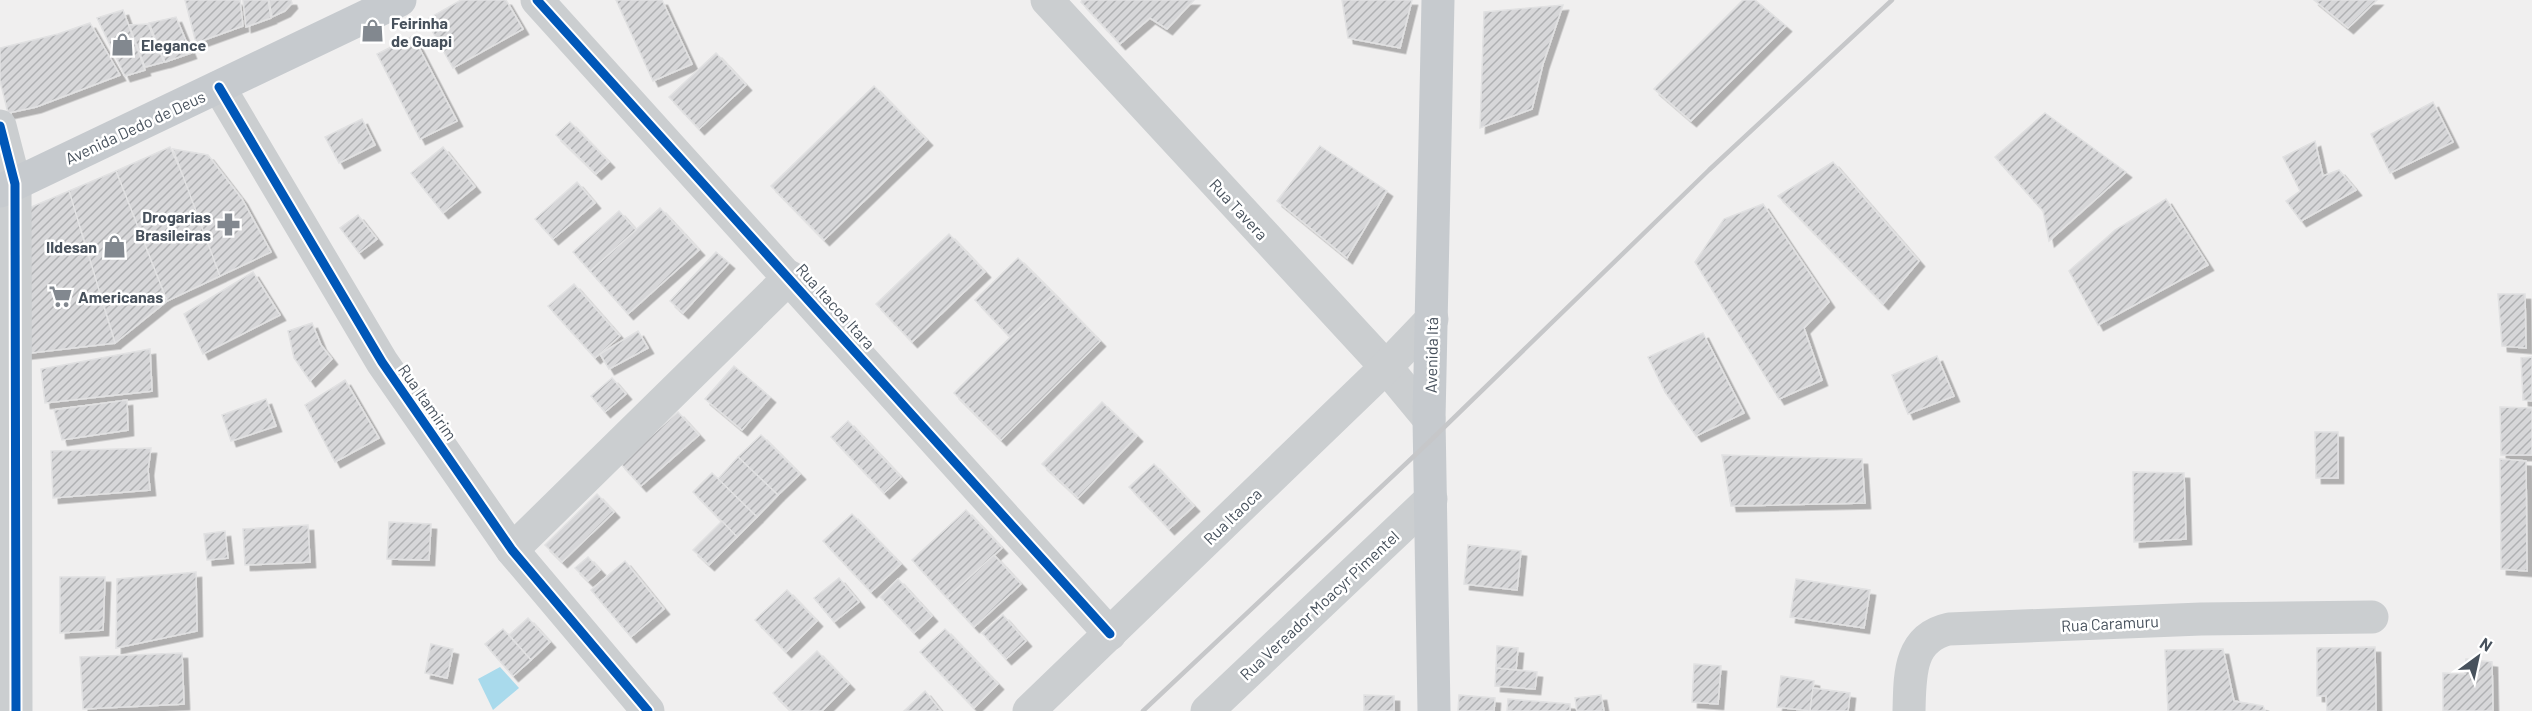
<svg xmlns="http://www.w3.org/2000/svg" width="2532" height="711" font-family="Barlow,sans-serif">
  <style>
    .water { fill: #a9daec }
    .building { fill: url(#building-hatch); stroke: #e1e1e2; stroke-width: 1.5; filter: url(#shadow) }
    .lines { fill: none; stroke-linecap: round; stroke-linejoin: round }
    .minor { stroke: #cbced0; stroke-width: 33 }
    .major { stroke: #c6cace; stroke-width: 33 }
    .rail { stroke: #c6c7c9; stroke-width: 4.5 }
    .cycleway-casing { stroke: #fff; stroke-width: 13 }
    .cycleway { stroke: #0057b8; stroke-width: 9 }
    .labels { text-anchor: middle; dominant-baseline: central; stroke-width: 5; stroke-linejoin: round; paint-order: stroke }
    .poi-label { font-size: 16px; font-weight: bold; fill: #47515c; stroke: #fff; text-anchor: start }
    .street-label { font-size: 16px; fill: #47515c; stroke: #fff }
  </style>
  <defs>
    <pattern id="building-hatch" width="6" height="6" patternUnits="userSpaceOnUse" patternTransform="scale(1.5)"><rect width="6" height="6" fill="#d7d7d9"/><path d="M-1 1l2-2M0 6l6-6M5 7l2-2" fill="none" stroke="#b0b1b3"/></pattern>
    <filter id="shadow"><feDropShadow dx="5.5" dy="5.5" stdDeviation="0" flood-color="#0004"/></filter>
  </defs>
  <rect width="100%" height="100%" fill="#f0efef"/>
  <path class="water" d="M500,667L519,688L493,710L478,679Z"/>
  <g class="building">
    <path d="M185,0H240L243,26L196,43Z"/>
    <path d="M243,0H268L271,18L246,27Z"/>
    <path d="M269,0H291L292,3L285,11L272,17Z"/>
    <path d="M461,0H506L523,29L453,68L426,20Z"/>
    <path d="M616,0H662L692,64L653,81Z"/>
    <path d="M1082,0H1194L1167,29L1150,18L1120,44L1081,2Z"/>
    <path d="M1342,0H1412L1400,48L1348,38Z"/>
    <path d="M1743,0H1755L1786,26L1691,121L1654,89Z"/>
    <path d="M2314,0H2377L2348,28Z"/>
    <path d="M1563,5L1543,64L1532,109L1480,128L1484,12Z"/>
    <path d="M123,10L145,70L125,76L97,18Z"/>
    <path d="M176,17L191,53L165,62L149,23Z"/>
    <path d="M90,23L120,75L36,107L8,113L0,81V48L58,34Z"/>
    <path d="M148,24L164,62L145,67L129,25Z"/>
    <path d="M413,36L457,121L420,139L377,54Z"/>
    <path d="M716,53L746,85L699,129L669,97Z"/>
    <path d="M874,86L927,140L824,240L771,186Z"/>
    <path d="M2433,102L2453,142L2390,173L2371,134Z"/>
    <path d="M2045,113L2126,172L2049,241L2043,211L1995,157Z"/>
    <path d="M362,119L375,145L339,163L325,137Z"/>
    <path d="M570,122L609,162L596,174L556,135Z"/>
    <path d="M2315,141L2323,176L2339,170L2356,190L2301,221L2286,201L2300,191L2283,157Z"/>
    <path d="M1320,146L1387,191L1347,258L1277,201Z"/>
    <path d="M170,147L189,189L220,276L167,301L116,171Z"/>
    <path d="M443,147L475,187L443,213L411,173Z"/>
    <path d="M173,149L208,155L242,199L271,252L220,276Z"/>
    <path d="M1833,162L1919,261L1883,304L1778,196Z"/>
    <path d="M116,171L167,301L115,343L69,191Z"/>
    <path d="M577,182L595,203L553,239L535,219Z"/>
    <path d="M69,191L115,343L14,355L24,210Z"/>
    <path d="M2166,199L2208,265L2098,325L2069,271L2115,230Z"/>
    <path d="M1763,204L1829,302L1804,328L1822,380L1779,399L1695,262L1724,219Z"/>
    <path d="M660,208L699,250L628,314L590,271Z"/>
    <path d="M619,211L636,230L590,271L573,252Z"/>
    <path d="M358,215L377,239L359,253L340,228Z"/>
    <path d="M949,234L985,272L912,342L876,304Z"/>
    <path d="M716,252L729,263L683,313L670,301Z"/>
    <path d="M1018,258L1054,294L1010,337L975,300Z"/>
    <path d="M253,272L280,315L203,354L184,314Z"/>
    <path d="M574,284L620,336L595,358L548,306Z"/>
    <path d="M1054,294L1100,341L1001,440L954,393Z"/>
    <path d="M2498,294H2525L2526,348L2502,346Z"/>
    <path d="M312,323L321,345L332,359L310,381L294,358L288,331Z"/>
    <path d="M638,331L648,348L609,369L600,354Z"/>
    <path d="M1703,333L1744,413L1696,436L1665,392L1648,357Z"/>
    <path d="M150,349L152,391L45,403L41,369Z"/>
    <path d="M1937,356L1954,396L1908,414L1892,375Z"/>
    <path d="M2532,357V401L2523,400L2521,358Z"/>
    <path d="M734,366L770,397L742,430L705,399Z"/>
    <path d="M612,378L626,394L605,412L591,396Z"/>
    <path d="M345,380L379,438L335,462L305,405Z"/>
    <path d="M266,399L276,426L231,441L222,415Z"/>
    <path d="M127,400L128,430L62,440L54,410Z"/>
    <path d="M1102,402L1137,436L1078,498L1042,464Z"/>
    <path d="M2500,407L2532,408V455H2501Z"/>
    <path d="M678,412L699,435L641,486L620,463Z"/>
    <path d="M848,421L901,477L884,493L831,437Z"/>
    <path d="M2315,432H2338V478H2316Z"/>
    <path d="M761,435L800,474L778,495L738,457Z"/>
    <path d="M151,448L148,470L150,490L53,498L51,451Z"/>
    <path d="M1722,455L1862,459L1865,503L1731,506Z"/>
    <path d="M738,457L778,495L757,517L718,479Z"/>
    <path d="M2500,459L2526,461L2527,571L2501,569Z"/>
    <path d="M1154,464L1194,506L1169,529L1129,487Z"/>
    <path d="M2133,472L2184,473L2186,539L2134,542Z"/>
    <path d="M712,473L757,517L737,537L693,492Z"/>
    <path d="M597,494L614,512L562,562L545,545Z"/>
    <path d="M966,510L1002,548L947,598L912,560Z"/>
    <path d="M852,514L901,564L871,592L823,541Z"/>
    <path d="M722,521L737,537L709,565L693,550Z"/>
    <path d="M389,522L431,524L429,560L387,559Z"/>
    <path d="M308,525L310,562L245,565L243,529Z"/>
    <path d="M225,531L228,558L207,560L204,534Z"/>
    <path d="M1468,545L1521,551L1517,590L1464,584Z"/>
    <path d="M994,555L1021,584L974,627L947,598Z"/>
    <path d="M588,557L600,570L588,581L575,568Z"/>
    <path d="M625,561L664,609L631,637L591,590Z"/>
    <path d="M196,572L197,631L116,648L117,579Z"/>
    <path d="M60,577H105L103,630L60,633Z"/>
    <path d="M839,578L859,602L834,622L814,598Z"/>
    <path d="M898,579L932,616L914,633L880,597Z"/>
    <path d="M1796,579L1870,590L1864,628L1790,617Z"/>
    <path d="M787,590L817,621L786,652L755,620Z"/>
    <path d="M1003,615L1026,641L1006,659L982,633Z"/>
    <path d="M528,618L550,642L531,660L509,635Z"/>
    <path d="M503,629L531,660L513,676L485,644Z"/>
    <path d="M945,629L998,684L974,708L920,652Z"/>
    <path d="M431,644L453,649L447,678L425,673Z"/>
    <path d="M1497,646L1518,648L1516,670L1496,668Z"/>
    <path d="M2375,647L2376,711H2327L2326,696H2317V648Z"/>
    <path d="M2223,649L2234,701L2263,706L2265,711H2168L2165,650Z"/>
    <path d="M817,651L849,684L822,711H791L773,693Z"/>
    <path d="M182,653L184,704L83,709L80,657Z"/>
    <path d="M2466,659L2492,662L2493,711H2443V673L2465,674Z"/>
    <path d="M1694,664L1721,666L1718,704L1692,702Z"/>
    <path d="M1496,668L1537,672L1535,689L1495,686Z"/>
    <path d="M1781,676L1814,681L1810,711L1777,707Z"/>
    <path d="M1813,688L1850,693L1848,711H1810Z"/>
    <path d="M925,691L941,711H904Z"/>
    <path d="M1364,695L1394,696V711H1364Z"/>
    <path d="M1459,695L1495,698L1494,711H1458Z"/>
    <path d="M1601,695L1604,711H1577L1575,698Z"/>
    <path d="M1508,699L1570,704V711H1507Z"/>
  </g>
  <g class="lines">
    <g class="minor">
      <path d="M537,0L1110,634"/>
      <path d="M1047,0L1386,367L1429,419"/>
      <path d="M219,87L382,362L512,550L648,711"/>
      <path d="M0,126L15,184L16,711"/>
      <path d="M512,550L790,277"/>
      <path d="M1029,711L1386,367L1432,319"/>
      <path d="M1207,711L1431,499"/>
      <path d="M1909,711C1910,677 1908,638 1949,629L2201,619L2372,617"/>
    </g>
    <g class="major">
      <path d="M0,191L400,0"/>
      <path d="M1434,711L1429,419L1438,0"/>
    </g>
    <path class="rail" d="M1143,711L1430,441L1709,170L1892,0"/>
    <defs>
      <g id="cycleway">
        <path d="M537,0L1110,634"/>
        <path d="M219,87L382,362L512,550L648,711"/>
        <path d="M0,126L15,184L16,711"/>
      </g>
    </defs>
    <use href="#cycleway" class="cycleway-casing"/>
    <use href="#cycleway" class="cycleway"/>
  </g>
  <defs>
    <symbol id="shop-bare" viewBox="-9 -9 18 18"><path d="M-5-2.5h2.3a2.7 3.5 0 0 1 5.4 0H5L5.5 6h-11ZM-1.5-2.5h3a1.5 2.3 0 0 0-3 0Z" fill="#82888f" stroke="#fff" stroke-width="2.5" paint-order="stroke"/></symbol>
    <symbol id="pharmacy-bare" viewBox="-9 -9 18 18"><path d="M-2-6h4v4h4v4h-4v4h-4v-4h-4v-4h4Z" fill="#82888f" stroke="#fff" stroke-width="2.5" paint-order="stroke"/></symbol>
    <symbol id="supermarket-bare" viewBox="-9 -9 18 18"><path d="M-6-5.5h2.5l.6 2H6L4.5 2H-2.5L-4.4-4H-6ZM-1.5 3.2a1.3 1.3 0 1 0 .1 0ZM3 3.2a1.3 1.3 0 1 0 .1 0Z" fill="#82888f" stroke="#fff" stroke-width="2.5" paint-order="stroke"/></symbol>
  </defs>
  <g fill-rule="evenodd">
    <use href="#shop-bare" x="356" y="14" width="33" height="33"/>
    <use href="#shop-bare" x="106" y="28" width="33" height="33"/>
    <use href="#pharmacy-bare" x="212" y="208" width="33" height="33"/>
    <use href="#shop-bare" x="98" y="230" width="33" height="33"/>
    <use href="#supermarket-bare" x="44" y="280" width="33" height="33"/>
  </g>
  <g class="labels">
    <g class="poi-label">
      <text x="391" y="22">Feirinha<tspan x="391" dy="18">de Guapi</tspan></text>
      <text x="141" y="44">Elegance</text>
      <text x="211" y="216" text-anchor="end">Drogarias<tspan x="211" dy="18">Brasileiras</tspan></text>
      <text x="97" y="246" text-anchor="end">Ildesan</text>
      <text x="78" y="296">Americanas</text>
    </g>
    <g class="street-label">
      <text transform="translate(135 127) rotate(-25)">Avenida Dedo de Deus</text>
      <text transform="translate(1239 209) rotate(47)">Rua Tavera</text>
      <text transform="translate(836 306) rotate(48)">Rua Itacoa Itara</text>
      <text transform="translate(1431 355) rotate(-89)">Avenida Itá</text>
      <text transform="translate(428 402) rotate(55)">Rua Itamirim</text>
      <text transform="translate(1232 516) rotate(-44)">Rua Itaoca</text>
      <text transform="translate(1319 605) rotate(-43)">Rua Vereador Moacyr Pimentel</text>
      <text transform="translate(2110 623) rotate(-3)">Rua Caramuru</text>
    </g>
  </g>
  <g transform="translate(2478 657) rotate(33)" stroke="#ffffff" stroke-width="4.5" paint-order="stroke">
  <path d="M0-4.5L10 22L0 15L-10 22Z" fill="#47515c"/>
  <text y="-9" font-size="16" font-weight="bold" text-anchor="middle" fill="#47515c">N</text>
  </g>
</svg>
